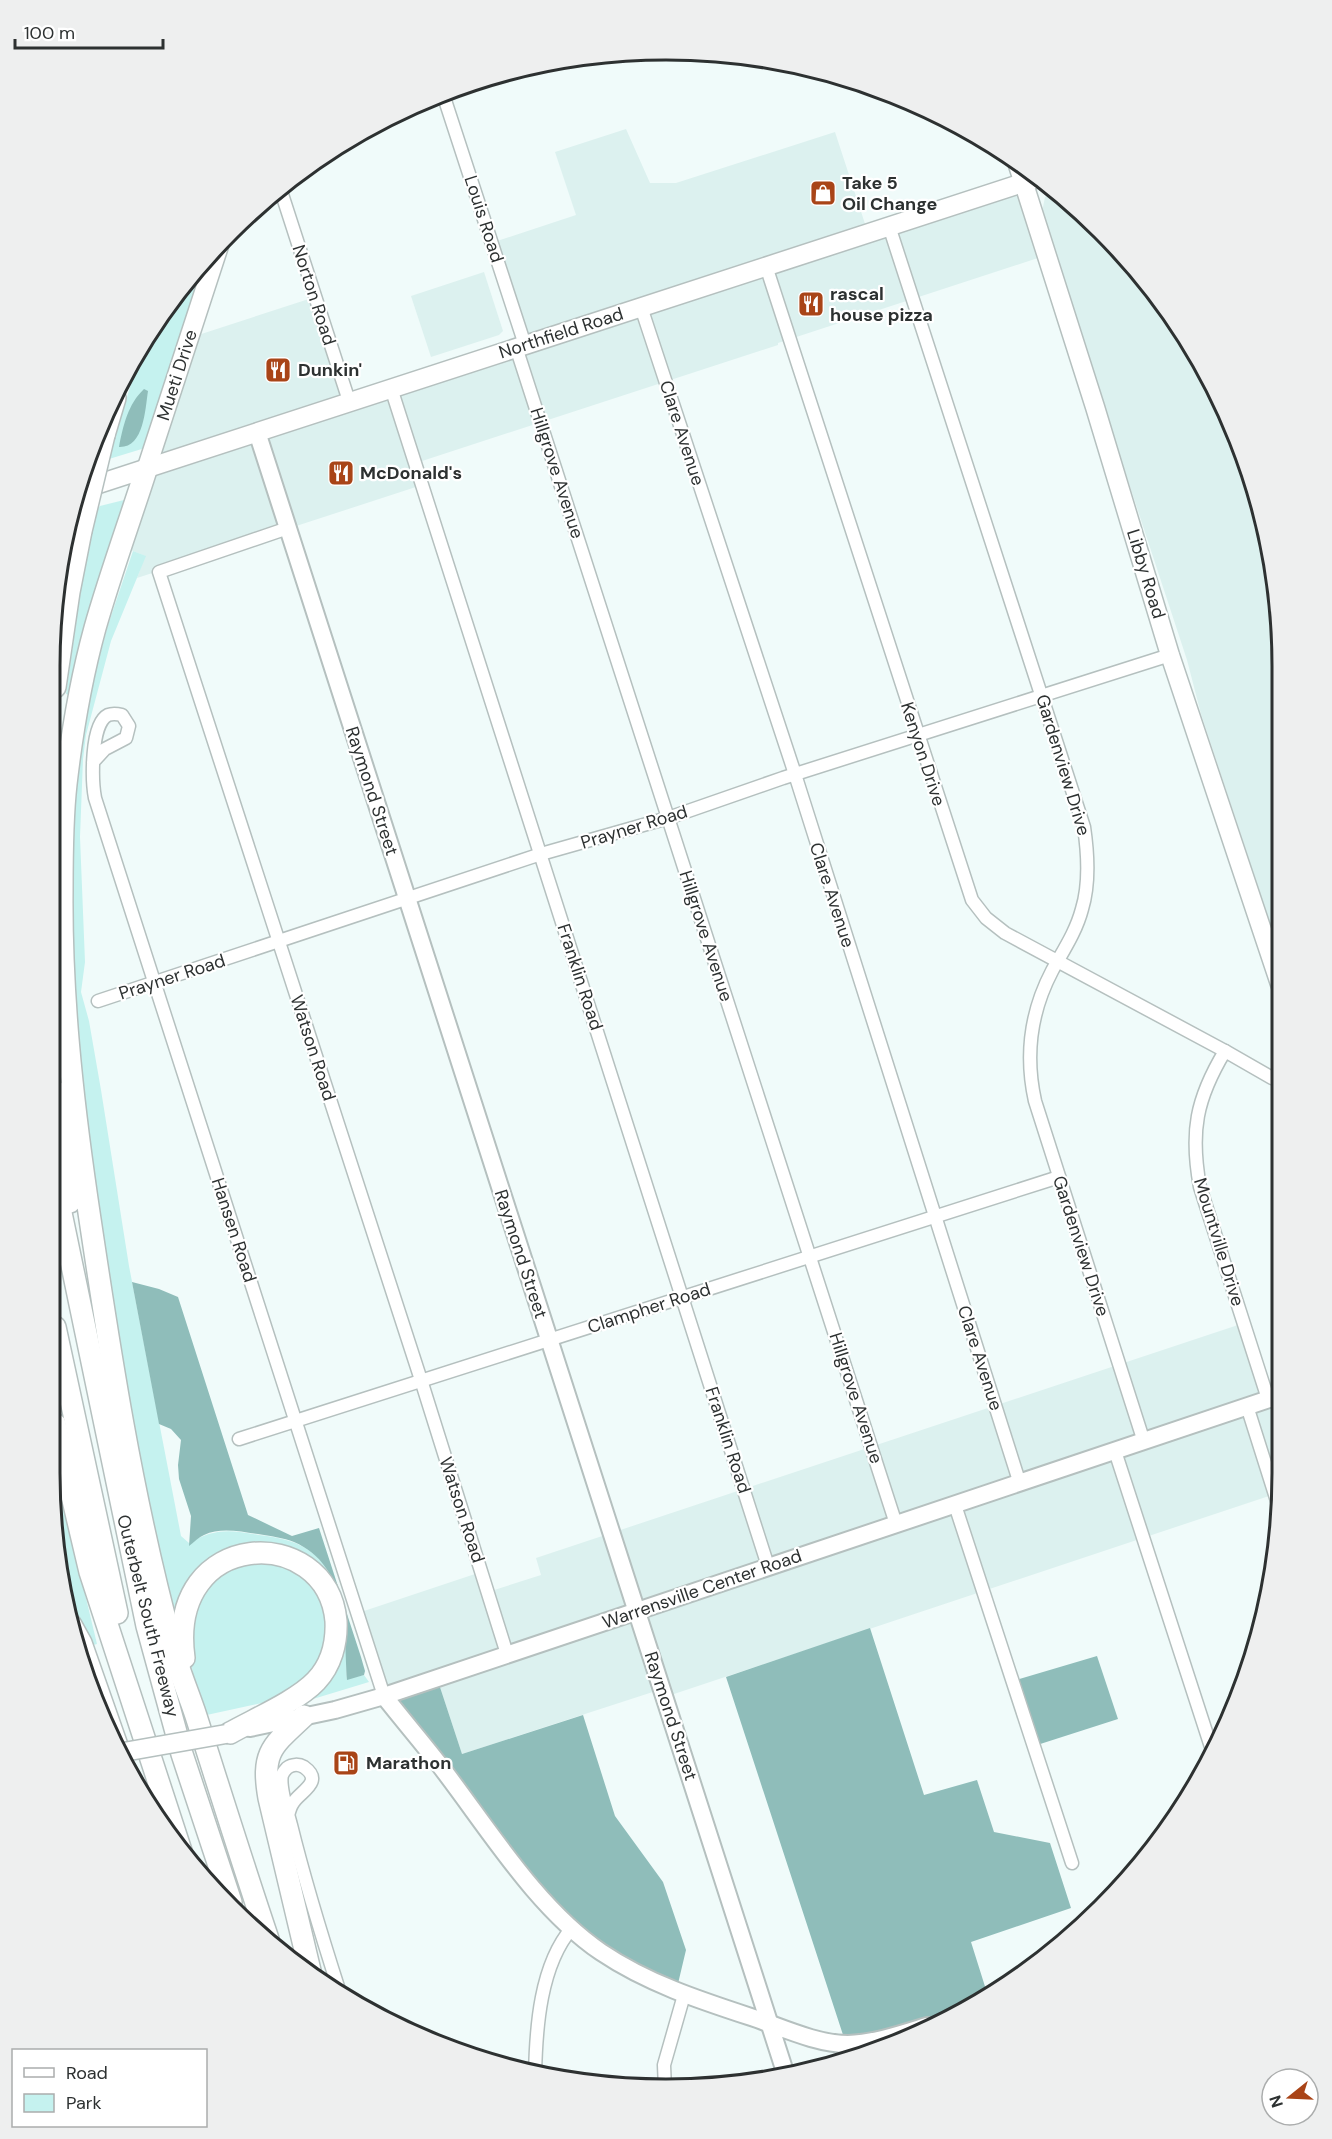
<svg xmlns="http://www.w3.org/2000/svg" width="1332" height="2139" font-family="'DM Sans',sans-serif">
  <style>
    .built { fill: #dcf1ef }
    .green { fill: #c5f2ef }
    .forest { fill: #8fbdba }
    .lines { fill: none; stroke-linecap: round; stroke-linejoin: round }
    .street-casing { stroke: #b5c0bf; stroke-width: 15 }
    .secondary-casing { stroke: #b5c0bf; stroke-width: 20 }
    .primary-casing { stroke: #b5c0bf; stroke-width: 21 }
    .highway-casing { stroke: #b5c0bf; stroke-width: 24 }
    .street { stroke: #fff; stroke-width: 12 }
    .secondary { stroke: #fff; stroke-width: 16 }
    .primary { stroke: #fff; stroke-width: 18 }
    .highway { stroke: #fff; stroke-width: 21 }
    .primary-bridge-casing { stroke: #b5c0bf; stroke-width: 21; stroke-linecap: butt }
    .highway-bridge-casing { stroke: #b5c0bf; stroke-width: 24; stroke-linecap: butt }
    .primary-bridge { stroke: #fff; stroke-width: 18 }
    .highway-bridge { stroke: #fff; stroke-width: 21 }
    .labels { text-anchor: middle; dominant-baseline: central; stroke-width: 4.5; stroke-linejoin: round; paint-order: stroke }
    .poi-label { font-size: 18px; font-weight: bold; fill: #2d3131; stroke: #fff; text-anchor: start }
    .street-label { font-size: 18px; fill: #2d3131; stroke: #fff }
    .rim { fill: none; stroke: #2d3131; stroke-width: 3 }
  </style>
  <rect width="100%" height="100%" fill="#f0fbfa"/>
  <g class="built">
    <path d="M626,129L650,183H676L835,132L868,233L1024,183L1017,162L1041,177L1025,182L1047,255L778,343V345L416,463L422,485L137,578L145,556L121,546L189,338L315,297L349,401L524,345L491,243L576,215L555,152Z"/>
    <path d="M1055,190L1130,260L1200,358L1261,506L1281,625L1280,953L1201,714L1187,660L1068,298L1042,212L1045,197Z"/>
    <path d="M484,272L503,331L499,335L431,357L411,296Z"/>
    <path d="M1244,1323L1268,1399L1278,1396V1493L665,1697L662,1689L462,1754L437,1678L384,1696L358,1613L481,1572L488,1592L541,1575L536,1558Z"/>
  </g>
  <g class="green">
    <path d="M206,260L145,448L109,459L139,356L177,291Z"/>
    <path d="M124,500L125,514L116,526L91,606L70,695L66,694L82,581L96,510L100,506Z"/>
    <path d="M74,518L55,623V586L73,519Z"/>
    <path d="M133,551L146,556L111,641L86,735L83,759L80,837L85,962L81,992L89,1021L101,1090L129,1266L181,1536L189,1543C215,1528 231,1530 259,1535C276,1537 293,1540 307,1549C349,1576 345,1636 347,1679L364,1675L369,1682L290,1706L332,1666L323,1573L230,1551L176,1623L165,1592L121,1366L101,1244L71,992L70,839L85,711L108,625Z"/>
    <path d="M55,1469L97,1644L89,1646L70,1617L55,1554Z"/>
    <path d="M260,1559L301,1573L316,1588L329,1630L319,1670L271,1701L202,1716L197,1697L191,1662L189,1627L206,1584L216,1576Z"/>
  </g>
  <g class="forest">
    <path d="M144,389L148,391C145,410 144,448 119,447C123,426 128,404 144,389Z"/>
    <path d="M132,1282L159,1289L178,1297L248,1515L292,1536L319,1528L361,1657L365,1671L364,1675L347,1680C344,1630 349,1566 294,1542C284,1538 270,1536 258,1534C241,1532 221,1527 204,1535C199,1537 194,1542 189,1546L191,1516L179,1479L178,1465L181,1440L171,1429L159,1424Z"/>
    <path d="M870,1628L924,1795L977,1780L994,1832L1050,1843L1071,1908L971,1942L988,1996L927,2026L846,2044L726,1677Z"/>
    <path d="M1097,1656L1118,1719L1034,1746L1013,1681Z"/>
    <path d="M437,1678L462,1754L583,1715L615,1816L663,1882L686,1950L676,1992L572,1928L384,1696Z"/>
  </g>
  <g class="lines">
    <defs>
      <g id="street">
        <path d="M443,94L525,345"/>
        <path d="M280,188L349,401"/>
        <path d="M889,226L1084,827C1088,854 1090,883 1082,909C1076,932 1063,951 1052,971C1030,1013 1025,1056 1035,1101L1144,1442"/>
        <path d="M766,266L972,900L986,918L1005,933L1225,1051L1272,1078L1279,1079"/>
        <path d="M641,307L793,768L1020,1484"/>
        <path d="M516,347L896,1524"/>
        <path d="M391,388L768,1566"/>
        <path d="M288,528L159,572L421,1380L507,1654"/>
        <path d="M93,762L105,749L126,738L129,726L122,715C118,714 113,713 108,715C90,724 92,782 95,798L384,1696"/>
        <path d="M98,1001L541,854L668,818L783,778L1170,655"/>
        <path d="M1225,1051C1196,1099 1190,1132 1200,1187L1268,1399"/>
        <path d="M1247,1406L1277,1501"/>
        <path d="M239,1439L1059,1177"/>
        <path d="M1115,1451L1212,1750"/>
        <path d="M955,1505L1072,1863"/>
        <path d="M288,1816C289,1812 290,1807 293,1803C299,1792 325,1782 304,1767C299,1764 292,1764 287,1768C286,1769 283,1773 282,1775C279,1787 288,1813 291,1825C305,1882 322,1937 340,1993"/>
        <path d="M535,2075C536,2028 540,1965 572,1928"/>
        <path d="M665,2089L664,2065L684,1995"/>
      </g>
      <g id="secondary">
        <path d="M257,432L786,2075"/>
        <path d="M384,1696C402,1719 421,1741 438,1763C487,1826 535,1907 601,1952C647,1983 699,2000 751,2017C781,2027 816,2044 848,2044C875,2043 901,2034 927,2026"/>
        <path d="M250,1728L335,1710L384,1696L1278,1396"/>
      </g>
      <g id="primary">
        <path d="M1017,162L1095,407L1170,655L1280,984"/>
        <path d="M146,470L219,246"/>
        <path d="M80,490L1041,177"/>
      </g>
      <g id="highway">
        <path d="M104,435L115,398"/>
        <path d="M146,470C129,523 110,575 95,628C81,679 72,732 66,784C62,819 62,855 62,890C61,994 72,1096 87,1199C109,1348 132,1499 172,1645C178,1669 188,1692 196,1716C220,1791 243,1865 268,1939"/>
        <path d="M55,687L69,592L81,531"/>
        <path d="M55,1091L70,1202"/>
        <path d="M55,1184L147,1626L182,1754L231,1902"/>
        <path d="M55,1327L117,1613"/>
        <path d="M55,1424L90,1572L182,1854"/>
        <path d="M71,1625L81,1643L122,1760"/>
        <path d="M184,1658C166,1527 327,1523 336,1621C337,1643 331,1665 316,1681C297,1701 255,1719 230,1733"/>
        <path d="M304,1716C272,1746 261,1752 269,1798L311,1975"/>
      </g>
    </defs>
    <use href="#street" class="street-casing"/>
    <use href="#secondary" class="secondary-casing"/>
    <use href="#primary" class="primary-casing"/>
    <use href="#highway" class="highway-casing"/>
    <use href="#street" class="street"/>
    <use href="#secondary" class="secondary"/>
    <use href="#primary" class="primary"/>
    <use href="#highway" class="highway"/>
    <defs>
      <path id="primary-bridge" d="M118,1753L226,1734"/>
      <path id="highway-bridge" d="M81,531L104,435"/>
    </defs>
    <use href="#primary-bridge" class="primary-bridge-casing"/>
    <use href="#highway-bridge" class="highway-bridge-casing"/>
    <use href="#primary-bridge" class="primary-bridge"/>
    <use href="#highway-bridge" class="highway-bridge"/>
  </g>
  <defs>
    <symbol id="shop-square" viewBox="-11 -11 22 22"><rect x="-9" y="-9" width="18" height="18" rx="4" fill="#a94417" stroke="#fff"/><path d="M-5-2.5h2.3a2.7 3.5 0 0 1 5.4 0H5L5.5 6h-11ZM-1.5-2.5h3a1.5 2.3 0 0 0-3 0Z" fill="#fff"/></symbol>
    <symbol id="restaurant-square" viewBox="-11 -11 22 22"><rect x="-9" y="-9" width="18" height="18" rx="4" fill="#a94417" stroke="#fff"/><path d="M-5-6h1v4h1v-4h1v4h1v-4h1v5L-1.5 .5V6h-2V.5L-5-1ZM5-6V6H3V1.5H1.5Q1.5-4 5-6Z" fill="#fff"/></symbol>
    <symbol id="fuel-square" viewBox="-11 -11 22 22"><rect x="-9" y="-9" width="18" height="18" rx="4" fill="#a94417" stroke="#fff"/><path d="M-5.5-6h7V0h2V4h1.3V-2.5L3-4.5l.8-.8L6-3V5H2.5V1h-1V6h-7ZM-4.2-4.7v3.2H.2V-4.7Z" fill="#fff"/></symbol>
  </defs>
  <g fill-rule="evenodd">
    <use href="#shop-square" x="808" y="178" width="30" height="30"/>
    <use href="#restaurant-square" x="796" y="289" width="30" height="30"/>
    <use href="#restaurant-square" x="263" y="355" width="30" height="30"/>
    <use href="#restaurant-square" x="326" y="458" width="30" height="30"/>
    <use href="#fuel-square" x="331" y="1748" width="30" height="30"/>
  </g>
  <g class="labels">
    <g class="poi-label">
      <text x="842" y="183">Take 5<tspan x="842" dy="21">Oil Change</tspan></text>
      <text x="830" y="294">rascal<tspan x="830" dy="21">house pizza</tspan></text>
      <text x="298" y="370">Dunkin'</text>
      <text x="360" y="473">McDonald's</text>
      <text x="366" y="1763">Marathon</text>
    </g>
    <g class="street-label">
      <text transform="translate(484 219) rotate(72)">Louis Road</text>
      <text transform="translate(314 295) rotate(72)">Norton Road</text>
      <text transform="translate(561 333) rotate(-18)">Northfield Road</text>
      <text transform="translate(177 375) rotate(-72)">Mueti Drive</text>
      <text transform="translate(682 433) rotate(72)">Clare Avenue</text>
      <text transform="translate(557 473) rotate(72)">Hillgrove Avenue</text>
      <text transform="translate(1146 574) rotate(73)">Libby Road</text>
      <text transform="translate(923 754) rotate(72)">Kenyon Drive</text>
      <text transform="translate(1063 765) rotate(73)">Gardenview Drive</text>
      <text transform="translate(372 791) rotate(72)">Raymond Street</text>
      <text transform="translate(634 827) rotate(-17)">Prayner Road</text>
      <text transform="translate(832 895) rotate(72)">Clare Avenue</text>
      <text transform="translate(706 936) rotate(72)">Hillgrove Avenue</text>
      <text transform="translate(172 977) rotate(-18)">Prayner Road</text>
      <text transform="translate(580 977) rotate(72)">Franklin Road</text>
      <text transform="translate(313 1048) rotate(72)">Watson Road</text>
      <text transform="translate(234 1230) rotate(72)">Hansen Road</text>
      <text transform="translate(1219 1242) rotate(73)">Mountville Drive</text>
      <text transform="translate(1081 1246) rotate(72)">Gardenview Drive</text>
      <text transform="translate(521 1254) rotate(72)">Raymond Street</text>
      <text transform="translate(649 1308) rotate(-18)">Clampher Road</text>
      <text transform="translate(980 1358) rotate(72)">Clare Avenue</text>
      <text transform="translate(856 1398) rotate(72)">Hillgrove Avenue</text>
      <text transform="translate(728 1440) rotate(72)">Franklin Road</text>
      <text transform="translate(462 1510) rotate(72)">Watson Road</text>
      <text transform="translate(702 1589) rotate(-19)">Warrensville Center Road</text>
      <text transform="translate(148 1616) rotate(76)">Outerbelt South Freeway</text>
      <text transform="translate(671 1716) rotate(72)">Raymond Street</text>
    </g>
  </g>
  <path d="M0 0H1332V2139H0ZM666 60H666A606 606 0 0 1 1272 666V1473A606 606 0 0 1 666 2079H666A606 606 0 0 1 60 1473V666A606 606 0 0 1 666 60Z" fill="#eeefef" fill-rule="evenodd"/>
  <path class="rim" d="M666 60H666A606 606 0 0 1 1272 666V1473A606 606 0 0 1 666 2079H666A606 606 0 0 1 60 1473V666A606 606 0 0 1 666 60Z"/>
  <rect x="12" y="2049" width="195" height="78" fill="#ffffff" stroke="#abadad" stroke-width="1.5"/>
  <rect x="24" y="2068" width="30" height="9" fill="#ffffff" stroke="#abadad" stroke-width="1.5"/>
  <text x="66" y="2079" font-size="18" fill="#2d3131">Road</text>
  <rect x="24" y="2094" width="30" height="18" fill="#c5f2ef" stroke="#abadad" stroke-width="1.5"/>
  <text x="66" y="2109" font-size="18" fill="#2d3131">Park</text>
  <g transform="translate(1290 2097) rotate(252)"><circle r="28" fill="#ffffff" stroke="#abadad" stroke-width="1.5"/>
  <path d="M0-4.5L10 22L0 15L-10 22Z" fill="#a94417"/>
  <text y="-9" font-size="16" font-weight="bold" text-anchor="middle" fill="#2d3131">N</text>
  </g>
  <path d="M15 39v9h148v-9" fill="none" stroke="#2d3131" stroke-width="3"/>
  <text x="24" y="39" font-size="18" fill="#2d3131" stroke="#ffffff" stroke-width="4.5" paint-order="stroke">100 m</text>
</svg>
